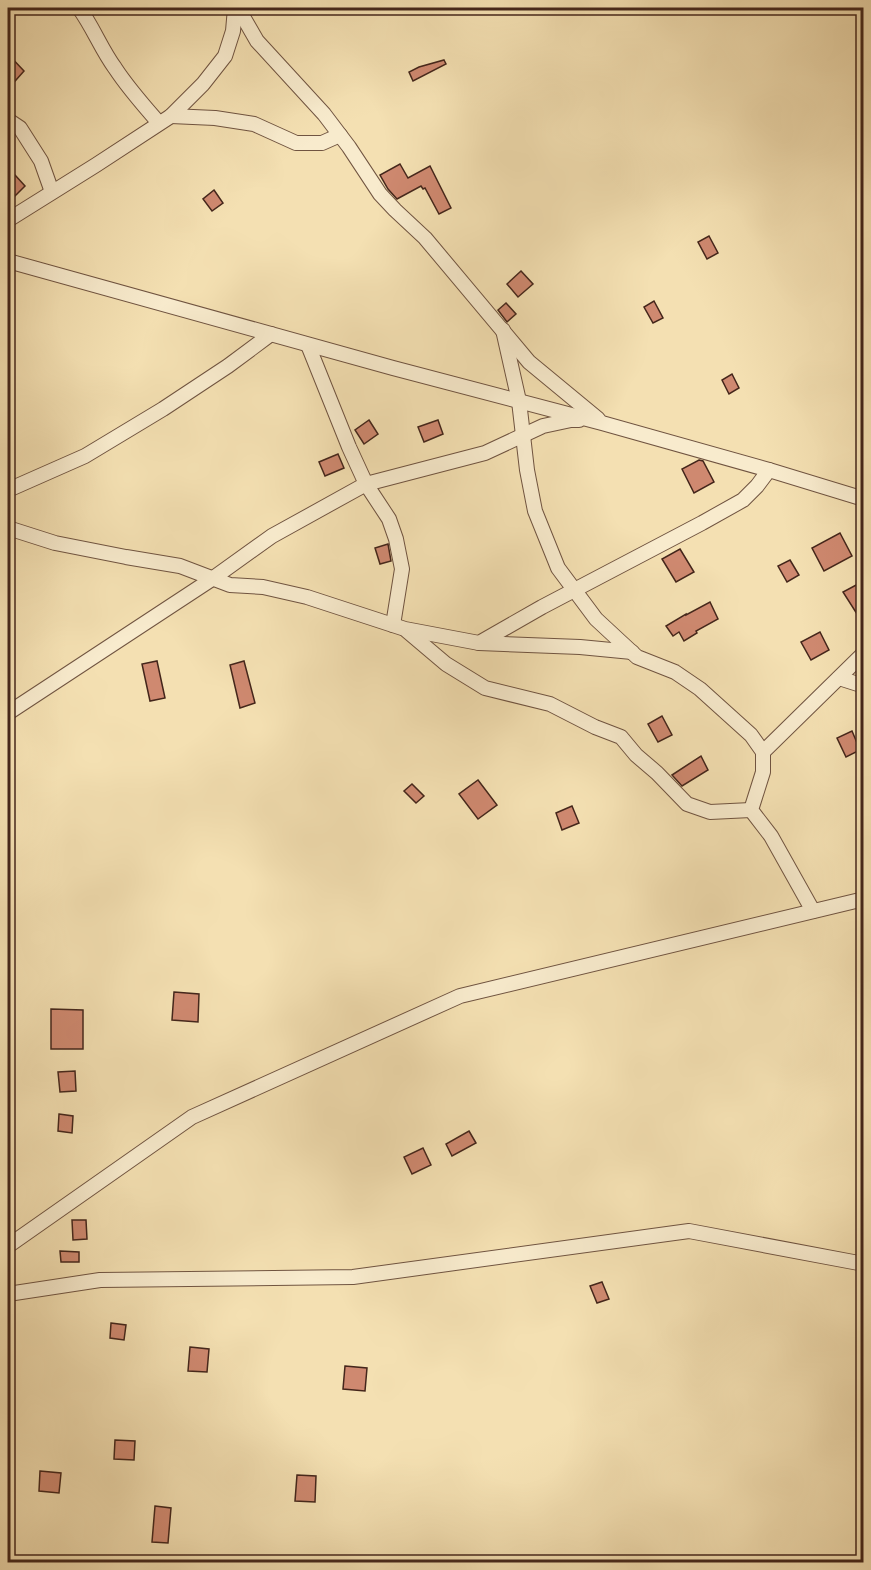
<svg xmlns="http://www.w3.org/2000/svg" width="871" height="1570" font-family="'Libre Bodoni',serif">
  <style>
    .building { fill: #cf8970; stroke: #44261b; stroke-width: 1.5 }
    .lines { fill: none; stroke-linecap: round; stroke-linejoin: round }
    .street-casing { stroke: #705441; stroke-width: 16 }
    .street { stroke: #f8ebcd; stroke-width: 14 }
  </style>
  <rect width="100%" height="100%" fill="#f4e0b2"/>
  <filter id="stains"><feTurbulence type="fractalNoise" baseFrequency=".00333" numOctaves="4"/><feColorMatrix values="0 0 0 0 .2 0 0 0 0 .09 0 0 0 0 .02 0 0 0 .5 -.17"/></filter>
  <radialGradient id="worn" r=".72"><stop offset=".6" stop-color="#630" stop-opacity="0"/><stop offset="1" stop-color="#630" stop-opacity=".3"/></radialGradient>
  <g class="building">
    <path d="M8,54L24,71L8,89Z"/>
    <path d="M444,60L446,64L413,81L409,72L419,67Z"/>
    <path d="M400,164L408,178L430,166L451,208L439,214L425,188L423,189L421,186L397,199L388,189L380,175Z"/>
    <path d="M15,175L25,186L13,198L8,193V182Z"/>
    <path d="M214,190L223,203L212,211L203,199Z"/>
    <path d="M709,236L718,253L707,259L698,242Z"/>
    <path d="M521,271L533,284L518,297L507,284Z"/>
    <path d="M654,301L663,318L653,323L644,307Z"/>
    <path d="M506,303L516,314L507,322L498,310Z"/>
    <path d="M732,374L739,388L729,394L722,380Z"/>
    <path d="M369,420L378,434L364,444L355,430Z"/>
    <path d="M438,420L443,434L424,442L418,427Z"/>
    <path d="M338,454L344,468L325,476L319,462Z"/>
    <path d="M699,460L703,461L714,482L694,493L682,469Z"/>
    <path d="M840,533L852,556L824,571L812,548Z"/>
    <path d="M388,544L391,561L380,564L375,548Z"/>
    <path d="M680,549L694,572L676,582L662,559Z"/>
    <path d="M790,560L799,575L787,582L778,566Z"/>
    <path d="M858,584L864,593V625L843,592Z"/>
    <path d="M710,602L718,619L696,631L697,633L684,641L679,632L673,636L666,626L686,614V615Z"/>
    <path d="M820,632L829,650L811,660L801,642Z"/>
    <path d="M157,661L165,698L150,701L142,664Z"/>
    <path d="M244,661L255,703L240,708L230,665Z"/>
    <path d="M662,716L672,735L658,742L648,724Z"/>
    <path d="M852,731L860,750L846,757L837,738Z"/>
    <path d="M701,756L708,770L682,786L672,775Z"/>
    <path d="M478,780L497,805L478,819L459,794Z"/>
    <path d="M412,784L424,796L416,803L404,791Z"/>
    <path d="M572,806L579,823L562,830L556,813Z"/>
    <path d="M174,992L199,994L198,1022L172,1020Z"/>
    <path d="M51,1009L83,1010V1049H51Z"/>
    <path d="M75,1071L76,1091L60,1092L58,1072Z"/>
    <path d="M59,1114L73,1116L72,1133L58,1131Z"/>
    <path d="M469,1131L476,1143L452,1156L446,1144Z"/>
    <path d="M423,1148L431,1165L412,1174L404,1157Z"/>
    <path d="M72,1220H86L87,1239L73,1240Z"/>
    <path d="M60,1251L79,1252V1262H61Z"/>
    <path d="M602,1282L609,1299L597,1303L590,1286Z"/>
    <path d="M111,1323L126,1325L124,1340L110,1338Z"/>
    <path d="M190,1347L209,1349L207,1372L188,1371Z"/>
    <path d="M345,1366L367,1368L365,1391L343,1389Z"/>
    <path d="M115,1440L135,1441L134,1460L114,1459Z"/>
    <path d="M40,1471L61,1473L59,1493L39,1491Z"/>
    <path d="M297,1475L316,1476L315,1502L295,1501Z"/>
    <path d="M155,1506L171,1508L168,1543L152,1542Z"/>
  </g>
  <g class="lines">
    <defs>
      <g id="street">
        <path d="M79,8C93,27 101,49 115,68C128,88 144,106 159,123"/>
        <path d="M238,8L257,41L324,114L349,147L380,194L395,210L425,238L529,362L598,419"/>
        <path d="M171,116L215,118L254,124L296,143H322L340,135"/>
        <path d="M8,120L20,128L41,161L52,192"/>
        <path d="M8,220L96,165L171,116L203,84L225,56L233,31L235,8"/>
        <path d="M8,261L393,368L602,423L769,470L864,499"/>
        <path d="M503,330L519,401L527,470L535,511L558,568L596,619L637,657L675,672L700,689L751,735L763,752V772L751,810L771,836L813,911"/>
        <path d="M308,345L349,447L366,484L389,519L396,539L402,569L393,625"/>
        <path d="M8,490L85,456L163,409L228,366L271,334"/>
        <path d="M8,528L55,543L126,557L180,566L230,585L263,587L307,597L405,629L479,643L542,607L702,523L743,500L757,486L769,470"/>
        <path d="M407,631L446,664L485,688L550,704L595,727L621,737L636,755L657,773L687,804L710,812L751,810"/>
        <path d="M479,643L580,647L632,652"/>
        <path d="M839,678L864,686"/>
        <path d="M8,713L212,579L272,536L366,484L485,453L543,426L571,420H579"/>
        <path d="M763,752L864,653"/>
        <path d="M8,1246L192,1117L460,996L864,899"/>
        <path d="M8,1294L100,1280L353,1277L689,1231L864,1264"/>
      </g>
    </defs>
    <use href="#street" class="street-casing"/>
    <use href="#street" class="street"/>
  </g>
  <rect width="871" height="1570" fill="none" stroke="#f4e0b2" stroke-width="30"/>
  <rect x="9" y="9" width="853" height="1552" fill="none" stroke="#44261b" stroke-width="3"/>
  <rect x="15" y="15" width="841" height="1540" fill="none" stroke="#44261b" stroke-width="1.5"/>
  <rect width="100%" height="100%" filter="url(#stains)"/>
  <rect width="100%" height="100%" fill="url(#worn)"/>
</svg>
